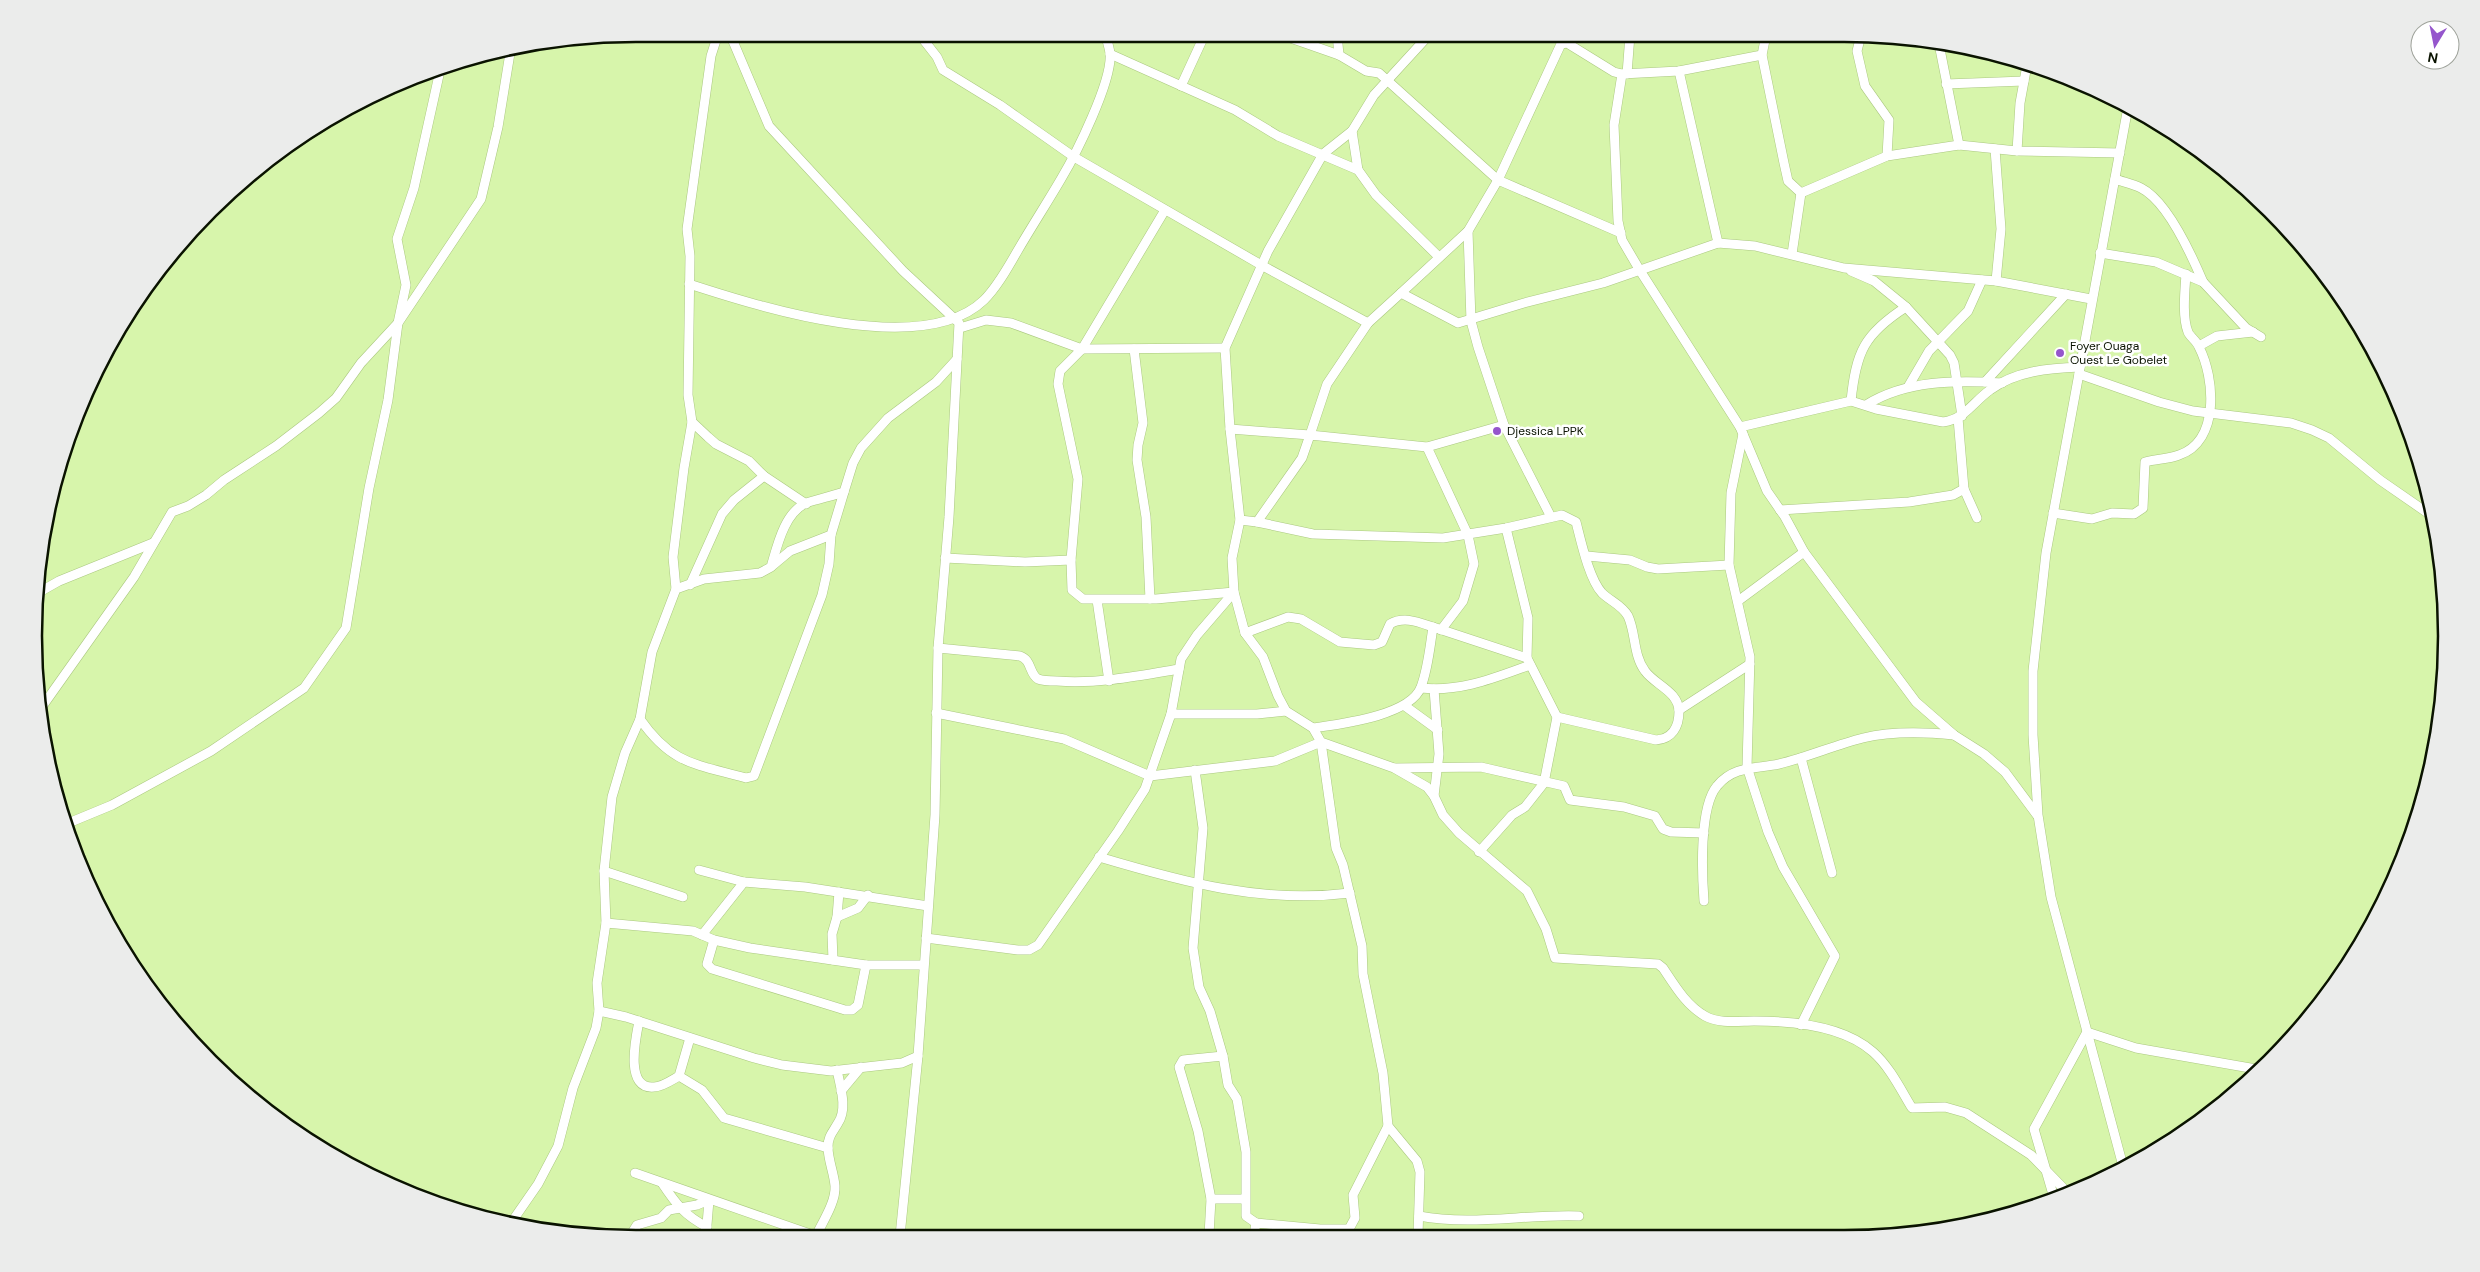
<svg xmlns="http://www.w3.org/2000/svg" width="2480" height="1272" font-family="'DM Sans',sans-serif">
  <style>
    .lines { fill: none; stroke-linecap: round; stroke-linejoin: round }
    .minor-casing { stroke: #abc880; stroke-width: 10 }
    .minor { stroke: #fff; stroke-width: 9 }
    .poi-dot { fill: #9556cc; stroke: #fff; stroke-width: 2 }
    .labels { text-anchor: middle; dominant-baseline: central; stroke-width: 5; stroke-linejoin: round; paint-order: stroke }
    .poi-label { font-size: 12px; fill: #0a1300; stroke: #fff; text-anchor: start }
    .rim { fill: none; stroke: #0a1300; stroke-width: 2.5 }
  </style>
  <rect width="100%" height="100%" fill="#d7f5ab"/>
  <g class="lines">
    <defs>
      <g id="minor">
        <path d="M718,34L711,56L687,229L690,256L688,395L692,422L708,437L716,444L749,461L764,476L806,504"/>
        <path d="M730,34L769,126L903,271L959,323L949,517L938,648L935,815L918,1056L900,1236"/>
        <path d="M919,34L937,57L943,70L1000,105L1074,157L1263,266L1368,323"/>
        <path d="M1279,34L1339,55L1366,71L1379,73L1498,180L1621,233"/>
        <path d="M1337,34L1339,55"/>
        <path d="M1766,35L1762,55L1784,163L1788,181L1801,193"/>
        <path d="M1861,35L1857,51L1865,86L1889,120L1887,156"/>
        <path d="M1939,44L1959,145"/>
        <path d="M1110,54L1235,110L1278,136L1358,170L1376,195L1439,257"/>
        <path d="M1679,71L1718,243"/>
        <path d="M1622,74L1614,125L1618,221L1622,240L1639,269L1740,427L1767,491L1785,517L1804,552L1916,702L1954,735L1984,754L2005,772L2037,815"/>
        <path d="M1627,74L1630,35"/>
        <path d="M1946,84L2024,81"/>
        <path d="M1181,86L1205,34"/>
        <path d="M1352,131L1358,170"/>
        <path d="M1995,149L2001,229L1996,281"/>
        <path d="M2017,151L2020,103L2027,65"/>
        <path d="M2115,179C2123,182 2133,184 2141,188C2167,201 2192,256 2203,282"/>
        <path d="M1801,193L1887,156L1959,145L2017,151L2120,153"/>
        <path d="M1165,210L1082,349L1060,371L1058,384L1078,479L1071,560L1072,590L1083,599H1156L1234,592L1245,633L1263,657L1278,696L1286,711L1313,728L1321,742L1394,768L1427,787L1434,796L1443,815L1459,833L1527,891L1546,929L1555,958L1658,964L1663,968C1675,986 1686,1005 1705,1016C1719,1024 1739,1021 1754,1021C1792,1021 1843,1025 1873,1052C1890,1067 1901,1090 1912,1108L1945,1107L1966,1113L2031,1155L2069,1194"/>
        <path d="M1468,231L1471,321L1478,347L1504,425L1551,517"/>
        <path d="M2100,253L2156,262L2203,282L2246,328L2261,337"/>
        <path d="M1792,254L1801,193"/>
        <path d="M1851,271L1874,281L1906,307C1864,334 1856,352 1851,401"/>
        <path d="M689,284C760,307 923,359 984,300C998,286 1008,267 1018,250C1032,226 1047,203 1061,179C1076,154 1113,80 1110,53C1109,47 1107,40 1105,34"/>
        <path d="M1401,293L1468,231L1498,180L1561,44L1567,43L1614,72L1622,74L1679,71L1762,55"/>
        <path d="M1906,307L1950,355L1954,363L1962,416"/>
        <path d="M960,328L986,320L1011,323L1082,349L1225,348"/>
        <path d="M2199,346L2217,336L2253,332"/>
        <path d="M1134,349L1143,423L1138,445L1137,460L1146,517L1150,599"/>
        <path d="M2079,374L2159,402L2193,411L2291,423L2312,430L2329,438L2380,480L2432,516"/>
        <path d="M1985,382L2066,294"/>
        <path d="M1908,387L1929,351L1968,311L1982,280"/>
        <path d="M1866,405C1906,380 1956,380 2002,383"/>
        <path d="M1958,418L1964,489L1977,518"/>
        <path d="M1740,427L1851,401L1876,409L1943,422C1965,419 1973,402 1990,390C2015,371 2050,368 2080,367"/>
        <path d="M1230,429L1310,435L1327,384L1368,323L1401,293L1458,323L1524,303L1603,283L1718,243L1755,246L1844,268L1996,281L2091,299"/>
        <path d="M1743,434L1731,493L1729,565L1750,657L1747,767L1768,832L1783,867L1835,956L1801,1025"/>
        <path d="M1427,447L1468,535L1474,564L1463,601L1441,630"/>
        <path d="M1780,510L1909,502L1953,495L1964,489"/>
        <path d="M2053,513L2092,519L2112,513L2134,514L2143,508L2145,462C2156,459 2169,459 2179,455C2220,441 2215,378 2199,347C2197,341 2190,337 2188,332C2182,317 2185,290 2186,274"/>
        <path d="M1240,520L1257,522L1302,458L1310,435L1427,447L1504,425"/>
        <path d="M1257,522L1313,534L1443,538L1506,528L1562,515L1576,522C1581,541 1589,579 1602,593C1610,601 1622,605 1628,616C1636,633 1633,655 1645,671C1655,685 1678,691 1679,711C1679,727 1672,739 1656,740L1557,717"/>
        <path d="M1587,556L1630,560L1647,567L1658,569L1729,565"/>
        <path d="M945,558L1025,562L1071,560"/>
        <path d="M772,566L790,551L831,535L844,492"/>
        <path d="M690,585L722,514L734,500L764,476"/>
        <path d="M676,589L673,557L684,468L692,422"/>
        <path d="M36,594L59,581L153,543"/>
        <path d="M1097,600L1109,681"/>
        <path d="M1738,601L1804,552"/>
        <path d="M1245,633L1288,617L1301,619L1340,642L1374,645L1382,642L1390,624C1404,616 1418,622 1433,627"/>
        <path d="M938,648L1020,656C1032,660 1029,674 1038,679C1043,681 1051,681 1057,681C1098,684 1138,676 1179,669"/>
        <path d="M1421,688C1461,692 1494,678 1530,665"/>
        <path d="M1434,689L1439,754L1434,796"/>
        <path d="M1405,706L1438,730"/>
        <path d="M1679,710L1750,664"/>
        <path d="M39,711L134,577L172,512L188,506L206,495L224,480L276,446L319,413L336,398L361,363L398,323L406,285L397,239L414,188L441,66"/>
        <path d="M936,713L1064,739L1150,776L1275,761L1321,742L1336,848L1343,865L1362,946L1363,974L1383,1073L1388,1126L1417,1161L1420,1172L1418,1235"/>
        <path d="M1171,714H1257L1286,711"/>
        <path d="M640,719C672,765 696,764 746,778L754,776L822,595L829,564L831,535"/>
        <path d="M1313,728C1340,724 1410,716 1421,687C1428,669 1430,646 1433,627L1527,658"/>
        <path d="M1801,758L1832,873"/>
        <path d="M1395,768L1481,767L1564,786L1570,800L1624,807L1655,816L1663,829L1671,832L1704,833"/>
        <path d="M1195,770L1203,828L1193,948L1199,987L1210,1011L1223,1056L1228,1085L1237,1099L1246,1152V1216L1256,1223"/>
        <path d="M66,824L112,805L211,751L304,688L346,628L369,488L388,400L398,323L481,199L498,127L511,47"/>
        <path d="M1479,852L1512,815L1525,807L1544,783L1557,717L1527,658L1528,618L1506,528"/>
        <path d="M1099,857C1183,882 1262,904 1350,893"/>
        <path d="M699,870L744,882L805,887L928,906"/>
        <path d="M604,871L683,897"/>
        <path d="M1704,901C1702,875 1699,807 1717,786C1734,765 1757,769 1779,764C1808,757 1835,745 1863,738C1892,731 1924,732 1954,735"/>
        <path d="M837,917L858,908L868,895"/>
        <path d="M606,923L693,931L714,940L750,948L866,965H923"/>
        <path d="M702,935L744,882"/>
        <path d="M926,938L1018,950H1029L1038,945L1118,831L1145,789L1171,714L1181,659L1197,635L1234,592L1232,558L1240,520L1230,429L1225,348L1268,251L1323,154L1352,131L1374,95L1429,35"/>
        <path d="M714,940L707,964L712,969L845,1010H852L858,1005L866,965"/>
        <path d="M833,960L832,934L837,917L839,892"/>
        <path d="M599,1011L626,1017L754,1058L782,1065L831,1071L902,1063L918,1056"/>
        <path d="M639,1021C636,1037 624,1090 654,1087C662,1087 672,1080 679,1076L690,1038"/>
        <path d="M679,1076L702,1090L724,1118L828,1148"/>
        <path d="M841,1091L861,1067"/>
        <path d="M2123,1166L2051,897L2038,815L2033,735V671L2046,553L2128,107"/>
        <path d="M635,1173L816,1236"/>
        <path d="M662,1183C676,1204 684,1215 707,1227"/>
        <path d="M2054,1198L2034,1129L2087,1032L2136,1048L2256,1069"/>
        <path d="M1211,1199H1245"/>
        <path d="M1419,1216C1472,1226 1525,1214 1579,1216"/>
        <path d="M511,1223L538,1184L558,1146L573,1088L596,1028L599,1011L597,983L606,923L604,871L612,797L625,753L640,719L652,652L676,589L704,579L760,573L771,567C777,547 784,513 806,503C818,499 832,496 844,492L853,463L861,448L888,418L936,382L957,359"/>
        <path d="M1209,1235L1211,1199L1198,1131L1179,1067L1183,1060L1223,1056"/>
        <path d="M1254,1235L1256,1223L1320,1229H1349L1355,1218L1353,1195L1388,1126"/>
        <path d="M816,1236C823,1221 836,1202 835,1186C834,1173 828,1160 828,1147C828,1136 833,1132 838,1123C848,1108 840,1086 837,1070"/>
        <path d="M633,1237L632,1233L637,1225L661,1218L669,1210L697,1205L709,1200L706,1237"/>
      </g>
    </defs>
    <use href="#minor" class="minor-casing"/>
    <use href="#minor" class="minor"/>
  </g>
  <g class="poi-dot">
    <circle cx="2060" cy="353" r="5"/>
    <circle cx="1497" cy="431" r="5"/>
  </g>
  <g class="labels">
    <g class="poi-label">
      <text x="2070" y="346">Foyer Ouaga<tspan x="2070" dy="14">Ouest Le Gobelet</tspan></text>
      <text x="1507" y="431">Djessica LPPK</text>
    </g>
  </g>
  <path d="M0 0H2480V1272H0ZM636 42H1844A594 594 0 0 1 2438 636V636A594 594 0 0 1 1844 1230H636A594 594 0 0 1 42 636V636A594 594 0 0 1 636 42Z" fill="#ebeceb" fill-rule="evenodd"/>
  <path class="rim" d="M636 42H1844A594 594 0 0 1 2438 636V636A594 594 0 0 1 1844 1230H636A594 594 0 0 1 42 636V636A594 594 0 0 1 636 42Z"/>
  <g transform="translate(2435 45) rotate(190)"><circle r="24" fill="#ffffff" stroke="#9da199"/>
  <path d="M0-4L9 19L0 12L-9 19Z" fill="#9556cc"/>
  <text y="-8" font-size="14" font-weight="bold" text-anchor="middle" fill="#0a1300">N</text>
  </g>
</svg>
